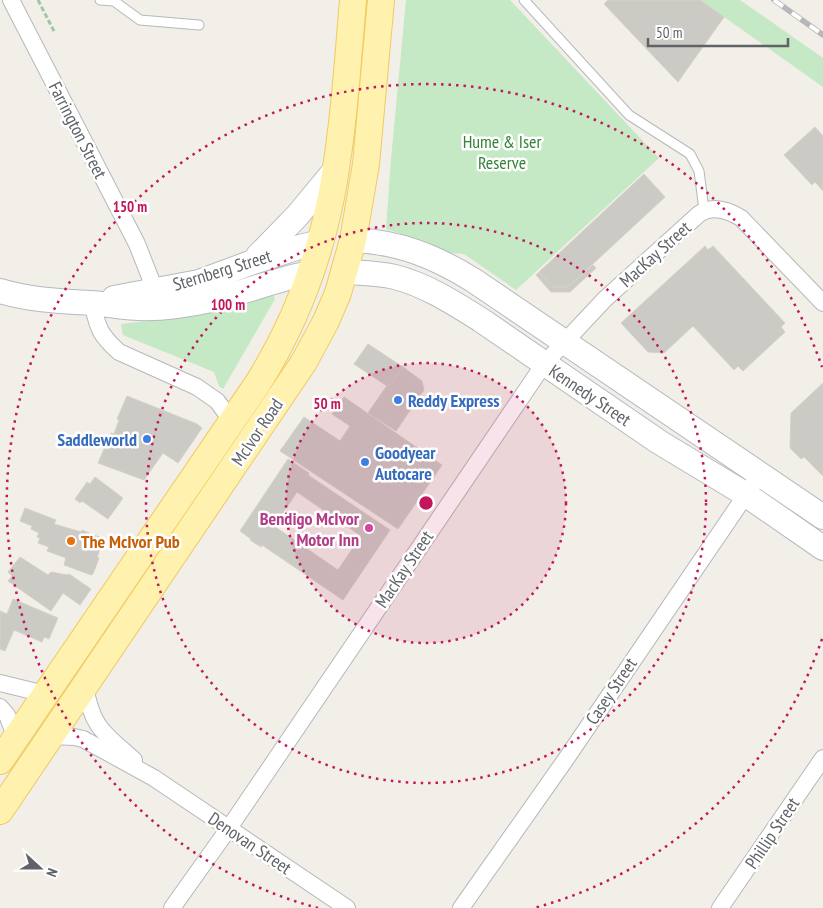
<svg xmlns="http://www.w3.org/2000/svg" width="823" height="908" font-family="'PT Sans Narrow',sans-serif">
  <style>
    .green { fill: #c5e8c5 }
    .building { fill: #cccac5; stroke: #d6d1c6; fill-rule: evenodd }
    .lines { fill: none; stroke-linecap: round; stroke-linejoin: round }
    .lane-casing { stroke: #b5b8bc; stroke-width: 11 }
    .street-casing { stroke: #b5b8bc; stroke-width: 18 }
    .secondary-casing { stroke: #b6babf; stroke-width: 26 }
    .primary-casing { stroke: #f2c960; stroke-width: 28 }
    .path { stroke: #9cc7a9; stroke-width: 3; stroke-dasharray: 5 2.5; stroke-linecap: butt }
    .lane { stroke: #fff; stroke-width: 9 }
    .street { stroke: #fff; stroke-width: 16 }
    .secondary { stroke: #fff; stroke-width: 24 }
    .primary { stroke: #fff2af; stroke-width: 26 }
    .rail-casing { stroke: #b6b7b8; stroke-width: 5.5 }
    .rail { stroke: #fff; stroke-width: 4; stroke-dasharray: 11; stroke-linecap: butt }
    .ring { fill: none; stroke: #c2185b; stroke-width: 2.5; stroke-dasharray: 2.5 5 }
    .shop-dot { fill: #3f7fe0; stroke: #fff; stroke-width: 2 }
    .hotel-dot { fill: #d1479c; stroke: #fff; stroke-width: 2 }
    .food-dot { fill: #e8710a; stroke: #fff; stroke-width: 2 }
    .labels { text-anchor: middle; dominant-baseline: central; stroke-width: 5; stroke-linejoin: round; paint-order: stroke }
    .street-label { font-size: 18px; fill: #5f6368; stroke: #fff }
    .park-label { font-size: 18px; fill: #348238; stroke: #fff }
    .shop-label { font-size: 18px; font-weight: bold; fill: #366cbe; stroke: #fff; text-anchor: start }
    .hotel-label { font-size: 18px; font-weight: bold; fill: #b23c85; stroke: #fff; text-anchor: end }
    .food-label { font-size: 18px; font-weight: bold; fill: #c56008; stroke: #fff; text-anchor: start }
    .centre { fill: #c2185b; stroke: #fff; stroke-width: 2.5 }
    .ring-label { font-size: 15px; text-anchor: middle; font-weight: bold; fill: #c2185b; stroke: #fff; stroke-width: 5; stroke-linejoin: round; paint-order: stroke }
  </style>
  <rect width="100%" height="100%" fill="#f1efe8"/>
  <g class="green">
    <path d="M406,0H510L659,158L516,290L464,254L449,253L421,240L386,229L391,159Z"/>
    <path d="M700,0H740L823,58V87Z"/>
    <path d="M272,292L275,299L223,389L219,386L214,372L123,335L121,324L188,316Z"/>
  </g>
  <g class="building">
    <path d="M608,0H700L724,17L678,82L604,4Z"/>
    <path d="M815,127L823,136V191L815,182L812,185L784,155Z"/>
    <path d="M644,174L665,197L568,287H553L539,272Z"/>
    <path d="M705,246L708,250L713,246L785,323L781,327L785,332L743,371L738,366L734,370L693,326L664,353L648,352L621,323Z"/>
    <path d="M593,265L596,268L570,292H551L536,275L539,272L553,287H568Z"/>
    <path d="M368,344L403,367L390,385L388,384L387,386L354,364Z"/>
    <path d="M403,367L422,381L424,390L396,431L368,413L388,384L390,385Z"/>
    <path d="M823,383V476L804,457L801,459L790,448L791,413Z"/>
    <path d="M127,396L197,424L202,428L178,463L163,453L144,480L98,463L111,433L114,434L119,420L117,419Z"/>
    <path d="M344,397L442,465L398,529L280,451L304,417L340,441L350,426L332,414Z"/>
    <path d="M288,459L309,473L308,475L390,530L343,600L262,545L261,547L250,540L251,539L240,531ZM297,492L361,536L338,570L274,526Z"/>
    <path d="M95,477L123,498L108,519L82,501L80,503L75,499L87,482L90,484Z"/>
    <path d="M25,508L56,520L54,524L81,532L82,530L104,539L97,557L99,558L93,574L91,575L64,565L66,558L47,551L49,547L38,543L40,538L37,537L39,533L31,529L32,526L20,521Z"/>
    <path d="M20,557L48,575L51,572L67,575L69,574L91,589L80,605L63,593L51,611L8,581L12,576L8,572Z"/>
    <path d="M13,599L58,618L49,639L44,637L42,642L14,630L5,651L0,649V611L7,614Z"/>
  </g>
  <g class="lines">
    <defs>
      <g id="lane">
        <path d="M100,0L114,1L140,20L199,25"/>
        <path d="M524,0L629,115L690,154L699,171L704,210"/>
      </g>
      <g id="street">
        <path d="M11,0L137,244L155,290"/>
        <path d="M92,303C98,328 99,334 119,352L197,387L217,401L232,421"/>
        <path d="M0,683L45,694"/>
        <path d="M85,686C92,728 104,733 134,760"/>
        <path d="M0,707L7,715L16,738"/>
        <path d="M51,736L74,737L83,739L154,778L347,908"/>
        <path d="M172,908L229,828L544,364L605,299L699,214C712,205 728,210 741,218L823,303"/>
        <path d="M461,908L566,759L760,474"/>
        <path d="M720,908L823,758"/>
      </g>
      <g id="secondary">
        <path d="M353,240C399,242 434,256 473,280L823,517"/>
        <path d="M257,257L297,216L336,169"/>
        <path d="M345,272C361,273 379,273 395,277C426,285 454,303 481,320L659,442L745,494L823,548"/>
        <path d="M0,291C30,300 60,301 90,303C107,304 123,308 139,308C163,309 188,305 211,300C244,293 276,279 310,273"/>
        <path d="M114,298L199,282L253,262L296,248L320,242"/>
      </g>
      <g id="primary">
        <path d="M0,761L258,383C296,322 322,252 334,181C344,121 348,60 353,0"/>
        <path d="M0,811L304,362L326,321L338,293L353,240L366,164L381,0"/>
      </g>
    </defs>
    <use href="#lane" class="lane-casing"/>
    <use href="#street" class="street-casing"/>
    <use href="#secondary" class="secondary-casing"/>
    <use href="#primary" class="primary-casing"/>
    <path class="path" d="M38,0L55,33"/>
    <use href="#lane" class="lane"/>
    <use href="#street" class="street"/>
    <use href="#secondary" class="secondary"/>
    <use href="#primary" class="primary"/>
    <defs>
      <path id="rail" d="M774,0L823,35"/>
    </defs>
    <use href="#rail" class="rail-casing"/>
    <use href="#rail" class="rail"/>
  </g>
  <circle cx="426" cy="503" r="140" fill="#c2185b" fill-opacity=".12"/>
  <g class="ring">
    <circle cx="426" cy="503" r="140"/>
    <circle cx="426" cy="503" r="280"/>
    <path d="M822 639A419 419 0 0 1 534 908M318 908A419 419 0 1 1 822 367"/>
  </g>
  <g class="shop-dot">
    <circle cx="398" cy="400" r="5"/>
    <circle cx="147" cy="439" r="5"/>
    <circle cx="365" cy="462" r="5"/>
  </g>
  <circle class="hotel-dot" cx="369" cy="528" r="5"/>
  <circle class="food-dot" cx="71" cy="541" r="5"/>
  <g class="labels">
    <g class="street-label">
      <text transform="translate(78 130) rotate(63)">Farrington Street</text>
      <text transform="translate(655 254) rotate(-42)">MacKay Street</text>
      <text transform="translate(222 270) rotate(-17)">Sternberg Street</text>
      <text transform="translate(590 395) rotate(34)">Kennedy Street</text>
      <text transform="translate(257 432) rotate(-56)">McIvor Road</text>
      <text transform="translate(404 569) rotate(-56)">MacKay Street</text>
      <text transform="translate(611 691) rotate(-56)">Casey Street</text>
      <text transform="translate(772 833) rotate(-56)">Phillip Street</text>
      <text transform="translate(250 843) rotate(34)">Denovan Street</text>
    </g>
    <g class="park-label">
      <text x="502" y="141">Hume &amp; Iser<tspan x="502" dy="21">Reserve</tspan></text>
    </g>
    <g class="shop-label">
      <text x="408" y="400">Reddy Express</text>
      <text x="137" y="439" text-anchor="end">Saddleworld</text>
      <text x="375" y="452">Goodyear<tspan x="375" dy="21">Autocare</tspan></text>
    </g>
    <g class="hotel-label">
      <text x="359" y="518">Bendigo McIvor<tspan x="359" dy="21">Motor Inn</tspan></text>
    </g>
    <g class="food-label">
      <text x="81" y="541">The McIvor Pub</text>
    </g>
  </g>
  <circle cx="426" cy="503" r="8" class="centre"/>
  <g class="ring-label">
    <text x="130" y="212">150 m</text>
    <text x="228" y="310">100 m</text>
    <text x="327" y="409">50 m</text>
  </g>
  <g transform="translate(40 868) rotate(111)" stroke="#ffffff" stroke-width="4" paint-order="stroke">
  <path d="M0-4L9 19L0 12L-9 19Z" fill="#5f6368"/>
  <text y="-8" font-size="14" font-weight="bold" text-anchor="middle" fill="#5f6368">N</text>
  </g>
  <path d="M648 38v8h140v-8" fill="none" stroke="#5f6368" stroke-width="2.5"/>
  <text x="656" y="38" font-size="15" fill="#5f6368" stroke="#ffffff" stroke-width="4" paint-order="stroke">50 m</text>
</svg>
